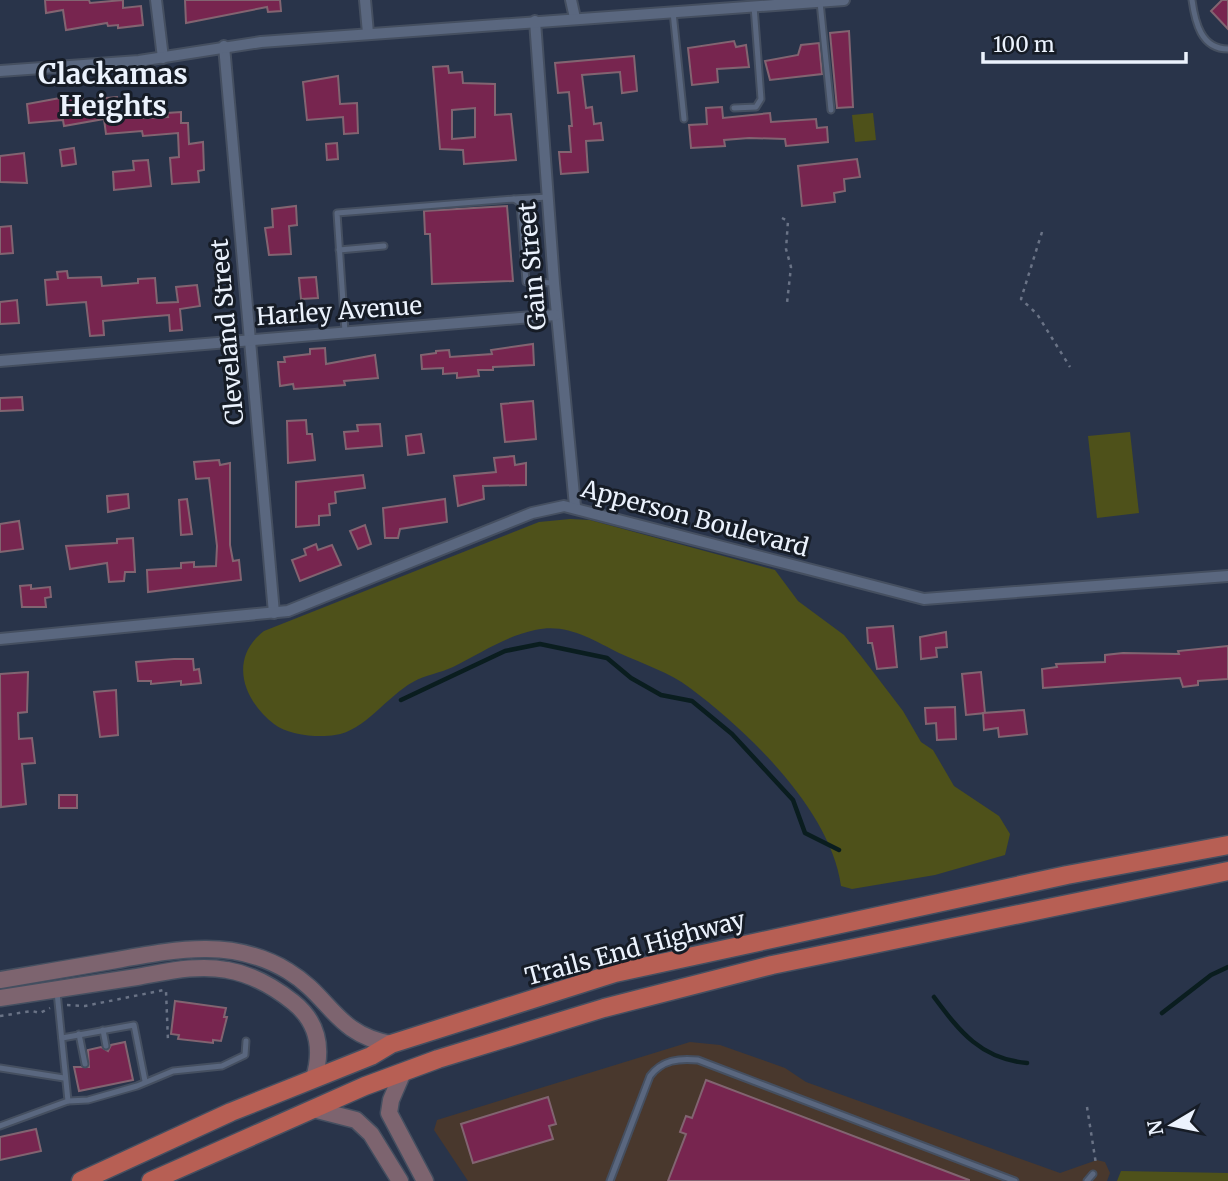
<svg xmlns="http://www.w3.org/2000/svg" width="1228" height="1181" font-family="Merriweather,serif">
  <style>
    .commercial { fill: #49382d }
    .green { fill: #4e511a }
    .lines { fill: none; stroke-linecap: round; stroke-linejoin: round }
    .stream { stroke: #0a1d1f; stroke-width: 4.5 }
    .building { fill: #77254f; stroke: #826471; stroke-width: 2; fill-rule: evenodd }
    .service-casing { stroke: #454f60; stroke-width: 9 }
    .minor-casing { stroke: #454f60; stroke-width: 14 }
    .secondary-casing { stroke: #454f60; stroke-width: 19 }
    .trunk-casing { stroke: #454f60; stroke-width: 21 }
    .path { stroke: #6a7386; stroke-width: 2.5; stroke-dasharray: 3.5 5; stroke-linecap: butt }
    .service { stroke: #5a677f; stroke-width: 5 }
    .minor { stroke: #5a677f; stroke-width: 10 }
    .secondary { stroke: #7d646f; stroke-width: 16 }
    .trunk { stroke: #b75f54; stroke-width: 18 }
    .labels { text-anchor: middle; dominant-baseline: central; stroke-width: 6; stroke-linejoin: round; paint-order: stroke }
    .street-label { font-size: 24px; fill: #ebf2fd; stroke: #161c26 }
    .quarter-label { font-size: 28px; font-weight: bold; fill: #ebf2fd; stroke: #161c26 }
  </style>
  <rect width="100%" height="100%" fill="#29344a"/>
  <path class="commercial" d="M690,1042L720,1045L785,1068L806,1082L1060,1173L1097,1160L1105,1162L1110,1173L1107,1181H468L434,1130L437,1120Z"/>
  <g class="green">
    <path d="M873,113L876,140L855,142L852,115Z"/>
    <path d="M1130,432L1139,513L1097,518L1088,436Z"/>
    <path d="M570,519L590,520L775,570L798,601L844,635L861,656L903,711L921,742L933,750L954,786L999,816L1010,834L1005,855L935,875L852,889L841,886C831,811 749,732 690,688C669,672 643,664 619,653C591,639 567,623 535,630C506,636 479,654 453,667C440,673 425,675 413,682C387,696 365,731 335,735C318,738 288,735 274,724C242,699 229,658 264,631L539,522Z"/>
    <path d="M1121,1171L1228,1173V1181H1117Z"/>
  </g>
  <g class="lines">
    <g class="stream">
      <path d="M401,700L505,651L540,644L607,658L631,678L661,695L692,701L732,734L793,800L805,833L839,850"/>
      <path d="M934,997C960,1032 981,1059 1027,1063"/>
      <path d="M1162,1013L1211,975L1228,967"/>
    </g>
  </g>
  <g class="building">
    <path d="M45,0H89L90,3L123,0V8L141,6L143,25L118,28V25L108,26L107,23L66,30L63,10L46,13Z"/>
    <path d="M185,0H280L281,11L268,12L267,7L186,23Z"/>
    <path d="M1222,0H1228V29L1211,11Z"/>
    <path d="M849,31L853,107L837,108L830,33Z"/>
    <path d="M734,41L736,47L746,45L749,67L717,69L718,82L692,85L688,48Z"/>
    <path d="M819,43L822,74L770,80L765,61L798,55L801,45Z"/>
    <path d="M634,56L637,91L622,93L620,72L582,75L586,108L592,107L594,124L601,123L603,140L586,141L588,172L561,174L559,152H571L569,126H572L569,92L558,93L555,63Z"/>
    <path d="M448,66L449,73L462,72L463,83L495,84V115L511,114L516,160L464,164L463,150L440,149L433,67ZM475,108V137L452,139V110Z"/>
    <path d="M338,76L340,104L357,103L358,133L344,134L343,117L307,120L303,82Z"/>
    <path d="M82,94L83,100L117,97L119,115L142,113L143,118L168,117L167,113L181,112V123H188L189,144L203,142L204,170L198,171L199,182L172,184L170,158L179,157L178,133L143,136L142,131L106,134L104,119L64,126L63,120L29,123L27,104Z"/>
    <path d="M722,107L723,118L770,113L771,122L816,119L817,128L827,127L828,142L786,146L785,139L749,138L724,140L725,146L691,148L689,125L707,124L706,108Z"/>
    <path d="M337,143L338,159L327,160L326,144Z"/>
    <path d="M74,148L76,164L62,166L60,150Z"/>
    <path d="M24,153L27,183L0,182V156Z"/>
    <path d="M857,159L860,177L844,179L845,191L834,193L835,202L802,206L798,166Z"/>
    <path d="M148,160L151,186L114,190L113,172L134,170L133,161Z"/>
    <path d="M296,206L297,225L289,226L291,254L269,255L265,228L273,227L272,209Z"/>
    <path d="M507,206L513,281L432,284L430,234H425L424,211Z"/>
    <path d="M11,226L13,253L0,254V227Z"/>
    <path d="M67,271L68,278L101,277L102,286L138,283V279L155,278L157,303L178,302L176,287L197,285L200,306L180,309L182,330L170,331L169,315L145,317L103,321L104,335L90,336L86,302L47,305L45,280L58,279L57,272Z"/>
    <path d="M316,277L318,298L301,299L299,278Z"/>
    <path d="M17,300L19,323L0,324V302Z"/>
    <path d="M533,344L534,365L493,367V370H478L479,376L457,378V373L443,374V368L422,369L421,355L436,353V351L449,350L450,357L492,354L491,350Z"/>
    <path d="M325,348L326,364L375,355L378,378L344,381L345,385L294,389L293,384L280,386L278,362H285L284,357L310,354V349Z"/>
    <path d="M22,397L23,410L0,411V398Z"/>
    <path d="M533,401L536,439L505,442L501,404Z"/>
    <path d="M306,420L307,434H312L315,460L288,463L287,421Z"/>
    <path d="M380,424L382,446L346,449L344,432L358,431L357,425Z"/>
    <path d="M421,434L424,453L408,455L406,436Z"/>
    <path d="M514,456L515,465L526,463V485L483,486L484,499L458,506L454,476L496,472L494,458Z"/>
    <path d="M219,460L220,465L230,463V545L233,561L239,560L241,580L148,592L147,570L181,568V563L194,562V567L216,566L217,546L209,478L196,479L194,462Z"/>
    <path d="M363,475L365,488L335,492L336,503L329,504L330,515L319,516V525L296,527V482Z"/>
    <path d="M128,494L129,508L108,512L107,496Z"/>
    <path d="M187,499L192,534L181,535L179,500Z"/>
    <path d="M445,499L447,522L400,529L398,538H385L383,508Z"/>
    <path d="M19,521L23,549L0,552V524Z"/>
    <path d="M365,525L371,544L358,549L350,531Z"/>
    <path d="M133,538L135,572H125L124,581L109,582L107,563L70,569L66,546L117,543V539Z"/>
    <path d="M316,544L318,550L332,545L341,565L300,581L292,560L306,555L304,549Z"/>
    <path d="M31,585V589L50,587L51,597L45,598L46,607H22L20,586Z"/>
    <path d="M893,626L897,667L877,669L872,643H868L867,628Z"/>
    <path d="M946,632L947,647L936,648L937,657L921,659L920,637Z"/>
    <path d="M1228,646V679L1198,681V685L1183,687L1180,678L1043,688L1042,669L1057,667L1056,664L1105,662V655L1123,653L1179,654L1178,651Z"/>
    <path d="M174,659H193L194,670L199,669L201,683L181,685V681L151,684V681H138L136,662Z"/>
    <path d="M28,672L27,712L18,713L19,739L32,738L35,763L22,764L26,804L1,807L0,674Z"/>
    <path d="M981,672L985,713L966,715L962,674Z"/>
    <path d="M116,690L118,735L100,737L94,692Z"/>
    <path d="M955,707L956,739L937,740L936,723L926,724L925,708Z"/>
    <path d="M1024,710L1027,734L999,737L998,728L984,730L983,713Z"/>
    <rect x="59" y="795" width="18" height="13"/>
    <path d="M175,1001L226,1008L224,1017H227L221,1041L213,1040V1043L178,1039L179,1035L171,1034Z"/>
    <path d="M125,1042L133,1080L79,1091L74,1067H89L88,1050L101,1047L108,1051L111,1045Z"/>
    <path d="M706,1080L969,1180V1181H668L686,1134L680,1132L686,1116L692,1118Z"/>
    <path d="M548,1097L556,1124L549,1126L553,1139L473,1163L461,1124Z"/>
    <path d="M36,1129L41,1151L0,1160V1137Z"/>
  </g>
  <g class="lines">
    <defs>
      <g id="service">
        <path d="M1192,0C1195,22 1201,49 1228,49"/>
        <path d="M820,2L831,110"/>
        <path d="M673,12L684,119"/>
        <path d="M734,108L756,107L761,99L754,6"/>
        <path d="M514,199L548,197"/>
        <path d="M339,250L384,246"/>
        <path d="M345,332L337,213L514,199L520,203L526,282L554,283"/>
        <path d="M103,1030L106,1046"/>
        <path d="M79,1034L85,1064"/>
        <path d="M62,1038L134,1025L145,1081"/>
        <path d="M0,1068L64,1078"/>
        <path d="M68,1101L88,1100L137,1086L173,1071L222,1066L245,1055L246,1041"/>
        <path d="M0,1126L68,1101L57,992"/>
        <path d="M610,1181L650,1076C662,1060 679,1058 698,1060L1015,1181"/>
        <path d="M1087,1181L1093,1174"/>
      </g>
      <g id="minor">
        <path d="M156,0L163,58"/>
        <path d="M365,0L368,33"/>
        <path d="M571,0L575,18"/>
        <path d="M535,21L554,283L575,506"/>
        <path d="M224,46L274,613"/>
        <path d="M0,71L139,61L261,42L844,0"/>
        <path d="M0,361L556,315"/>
        <path d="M0,639L288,611L532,513L564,506L924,599L1228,576"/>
      </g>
      <g id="secondary">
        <path d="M0,980C37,974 74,967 111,961C173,950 232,937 288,971C331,997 335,1034 391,1044"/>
        <path d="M0,998C46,991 91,984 137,977C166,972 197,964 227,970C251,974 274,987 293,1002C318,1022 323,1048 314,1078"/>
        <path d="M403,1072L391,1100L389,1113L425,1181"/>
        <path d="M313,1109L356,1120L371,1134L400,1181"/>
      </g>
      <g id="trunk">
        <path d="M81,1181L231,1112L371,1056L391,1044L615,973L1067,875L1228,845"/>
        <path d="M151,1181L365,1086L438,1059L604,1008L772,965L1228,871"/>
      </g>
    </defs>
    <use href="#service" class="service-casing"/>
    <use href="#minor" class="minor-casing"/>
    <use href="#secondary" class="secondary-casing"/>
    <use href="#trunk" class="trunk-casing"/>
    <g class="path">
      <path d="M782,218L788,221L786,249L791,267L787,303"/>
      <path d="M1042,232L1021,299L1037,314L1070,367"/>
      <path d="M67,1005L85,1006L164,990L166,991L168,1041"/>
      <path d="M0,1016L32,1011L40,1013L50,1008"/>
      <path d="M1087,1107L1096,1164"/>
    </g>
    <use href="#service" class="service"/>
    <use href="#minor" class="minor"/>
    <use href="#secondary" class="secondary"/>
    <use href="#trunk" class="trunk"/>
  </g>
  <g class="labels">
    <g class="street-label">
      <text transform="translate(532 266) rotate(-95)">Gain Street</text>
      <text transform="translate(339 311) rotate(-4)">Harley Avenue</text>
      <text transform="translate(227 332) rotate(-95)">Cleveland Street</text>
      <text transform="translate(695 518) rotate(15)">Apperson Boulevard</text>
      <text transform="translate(635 948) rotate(-15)">Trails End Highway</text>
    </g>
    <g class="quarter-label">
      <text x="113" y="74">Clackamas<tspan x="113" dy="32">Heights</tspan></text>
    </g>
  </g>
  <g transform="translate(1172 1125) rotate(260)" stroke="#161c26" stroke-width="5" paint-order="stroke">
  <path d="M0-5L12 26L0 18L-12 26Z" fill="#ebf2fd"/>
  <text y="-10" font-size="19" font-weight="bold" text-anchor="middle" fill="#ebf2fd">N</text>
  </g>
  <path d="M983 52v10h203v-10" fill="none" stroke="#ebf2fd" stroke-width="3.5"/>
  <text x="993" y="52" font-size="21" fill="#ebf2fd" stroke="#161c26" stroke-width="5" paint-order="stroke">100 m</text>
</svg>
